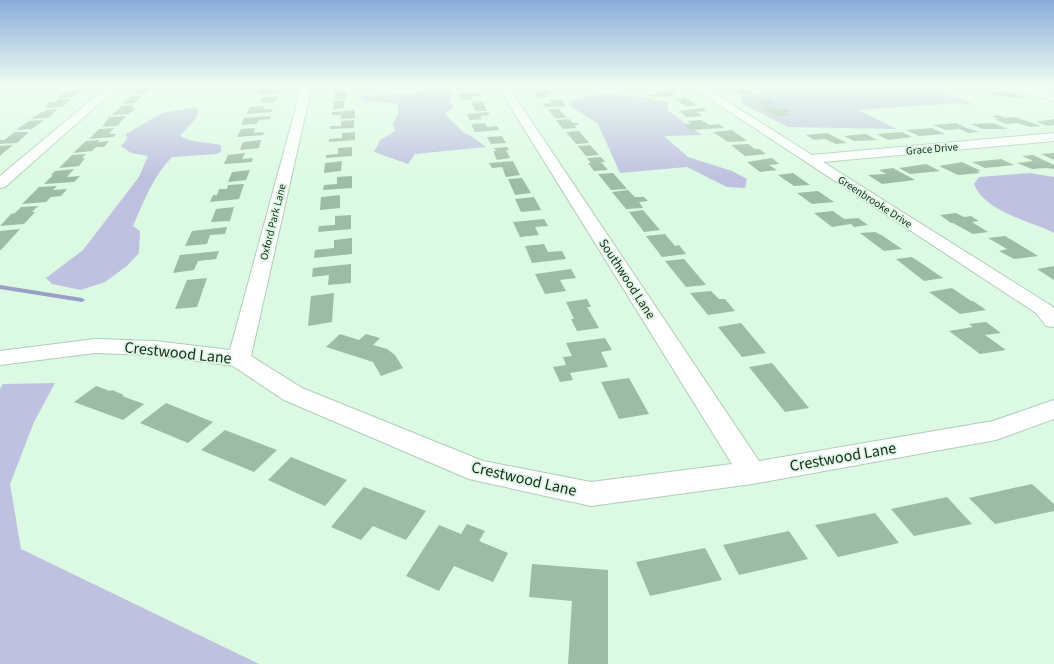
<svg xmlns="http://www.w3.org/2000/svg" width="1054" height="664" font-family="'Source Sans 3',sans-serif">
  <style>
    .green { fill: #bec1df }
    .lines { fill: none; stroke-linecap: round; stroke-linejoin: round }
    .stream { fill: #9b9fc5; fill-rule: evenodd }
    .building { fill: #9dbba5 }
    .minor-casing { stroke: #afcdb7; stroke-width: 2 }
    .minor { fill: #fff; fill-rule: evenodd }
    .labels { text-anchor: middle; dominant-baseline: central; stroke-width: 3.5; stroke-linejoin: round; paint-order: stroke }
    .far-street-label { font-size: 11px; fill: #1b271e; stroke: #dcfae3 }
    .street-label { font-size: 13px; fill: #1b271e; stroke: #dcfae3 }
    .near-street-label { font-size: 16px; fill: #1b271e; stroke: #dcfae3 }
  </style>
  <rect width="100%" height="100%" fill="#dcfae3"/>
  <g class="green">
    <path d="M751,85H915L958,98L972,104L969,105L958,103L858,110L897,129L788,127L752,109L741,102L740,97L763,93Z"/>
    <path d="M451,88L453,94L449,101L454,106L445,114L464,133L470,135L486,147L415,154L408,164L374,152L380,140L395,131L393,123L398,114V104L361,100V96L409,94Z"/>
    <path d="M597,93L644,97L668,103L667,110L702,135L664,136L688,157L732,171L747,179L745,188L727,187L687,167L620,173L598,124L569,105L573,100Z"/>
    <path d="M196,107L199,110L196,118L180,136C193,143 207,142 221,145V152L216,154L172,157C153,176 144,201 133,226L140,231L139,253L127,266L105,282L81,290L52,284L46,278L83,250L139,177L148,156L131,153L121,146L127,139L126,134L162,113Z"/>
    <path d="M1030,173L1054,177V233C1030,221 984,211 974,184L979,177Z"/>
    <path d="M55,383L34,422L10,484L21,549L259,664H0V389L3,384Z"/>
  </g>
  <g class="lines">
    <path class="stream" d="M0,285L82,298L85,300L82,302L0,289Z"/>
  </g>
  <g class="building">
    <path d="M76,85H88L83,89H70Z"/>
    <rect x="335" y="85" width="12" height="4"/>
    <path d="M454,85H474L475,87H467L469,90L457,91Z"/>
    <path d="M966,85H981L990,88L979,90Z"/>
    <path d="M154,86L148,93L134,94L140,87Z"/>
    <path d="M271,87L270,91L279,90L278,93L257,94L259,88Z"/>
    <path d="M745,88L755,94L744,95L734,89Z"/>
    <path d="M549,89L554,95H548L550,97L539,98L533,90Z"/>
    <path d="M674,89L678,92L669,93L674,96L652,97L649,95L659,94L654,91Z"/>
    <path d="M72,90H82L74,97L58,98L64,93H69Z"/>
    <path d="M335,91H346V99H334Z"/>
    <path d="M1003,91L1024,97L1015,98L988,94Z"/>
    <path d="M478,93L480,96H471L473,99L461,100L458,94Z"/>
    <path d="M143,95L135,103L123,104L131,96Z"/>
    <path d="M278,96L275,102L261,103L263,97Z"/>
    <path d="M685,98L690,100L697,106H685L675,99Z"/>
    <path d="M765,98L775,103L763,104L753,99Z"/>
    <path d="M59,99H71L62,107L45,108L49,105L44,106L49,102H56Z"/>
    <path d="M560,99L566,106L546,107L543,104L552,103L549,100Z"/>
    <path d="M344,100V108L333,109L334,101Z"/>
    <path d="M482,101L487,111H476L471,102Z"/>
    <path d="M134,105L131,108H135L129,114L112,115L122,106Z"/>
    <path d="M264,106L263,109H273L272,112L247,114L250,107Z"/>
    <path d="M773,107L778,110L786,109L791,112H787L792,115L776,116L762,108Z"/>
    <path d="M702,108L707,111L696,112L703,116L686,117L679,111Z"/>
    <path d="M58,109L48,118L30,119L46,110Z"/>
    <path d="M548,109H559L567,118H555Z"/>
    <path d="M355,110V118L341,119V115H332V112Z"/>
    <path d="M488,112L490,115L480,116L482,119L470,120L467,114Z"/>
    <path d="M998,115L1005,118L1016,117L1041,126L1030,127L1017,123L1006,124L994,119H999L992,116Z"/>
    <path d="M126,116L117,126L102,127L109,117Z"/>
    <path d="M271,116L270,119L259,120L256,124L241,125L244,118Z"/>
    <path d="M569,119L573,123H577L579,125H574L577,128L563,129L556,120Z"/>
    <path d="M1054,119V125L1048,126L1036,122Z"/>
    <path d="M44,120L32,129L16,130L29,121Z"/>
    <path d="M354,120V128L330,129V126H341V121Z"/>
    <path d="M701,120L710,125L719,124L724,128L691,130L683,124H691L687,121Z"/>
    <path d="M485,123L487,127L497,126L499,130L475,132L471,124Z"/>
    <path d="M956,123L967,128L979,132L968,133L960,129L946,130L933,125Z"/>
    <path d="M988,123H993L1008,129H982L971,124Z"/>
    <path d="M114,128L109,134H116L113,137L89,139L99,129Z"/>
    <path d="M255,128L254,133L264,132L263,135L237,137L241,129Z"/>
    <path d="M932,128L945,134L919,136L906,130Z"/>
    <path d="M732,130L747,141L728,142L713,132Z"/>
    <path d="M579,131L589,143L576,144L566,132Z"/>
    <path d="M15,132H29L17,143L0,144V140H4Z"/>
    <path d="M355,132V140L329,142V139L342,138V133Z"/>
    <path d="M902,132L912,137L888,140L877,134Z"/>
    <path d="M827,133L847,143L836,144L825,139L814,140L806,135Z"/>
    <path d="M866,134L877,140L854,141L844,136Z"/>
    <path d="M502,136L506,143L491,144L487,137Z"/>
    <path d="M100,140L98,142L109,141L104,147H96L92,151L73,153L86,141Z"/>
    <path d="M261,140L259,148L240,150L243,142Z"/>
    <path d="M748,144L755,149H759L766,154L745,156L731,145Z"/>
    <path d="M13,145L3,153L0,156V146Z"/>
    <path d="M590,145L599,155L586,156L578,146Z"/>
    <path d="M352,147V156L326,158V155L338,154V148Z"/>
    <path d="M507,147L509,150H506L510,158L497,160L493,151H496L494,148Z"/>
    <path d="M245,153L242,159L253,158L252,162L224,164L228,155Z"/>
    <path d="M1054,153V160L1041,154Z"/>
    <path d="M86,154L82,158H85L79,166L59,168L72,155Z"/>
    <path d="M1033,155L1054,165V169L1046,168L1032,169L1017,163L1033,161L1022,156Z"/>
    <path d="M601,157L605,162H601L608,170L594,171L588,163H591L587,158Z"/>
    <path d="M772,158L779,164L769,165L777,170L760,172L747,162Z"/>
    <path d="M1001,159L1014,165L985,168L972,162Z"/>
    <path d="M342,161L341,171L324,173L325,163Z"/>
    <path d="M513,161L520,175L506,177L502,167L492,168L489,163Z"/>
    <path d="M962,162L981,171H977L980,173L958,175L939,166Z"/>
    <path d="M926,164L940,171L910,174L899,168Z"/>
    <path d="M893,168L915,180L882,184L868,175L886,174L879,170Z"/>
    <path d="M74,169L67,177L80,176L74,182L44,184L53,175H51L55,171Z"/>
    <path d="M250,170L246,180L228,182L232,172Z"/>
    <path d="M613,173L627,189L611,190L598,174Z"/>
    <path d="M793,173L810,185L794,186L778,175Z"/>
    <path d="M352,176V188L323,190L324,185L337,184V177Z"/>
    <path d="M522,178L531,193L515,195L508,179Z"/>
    <path d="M244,184L239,199L210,202L213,195H217L219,189H227L228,185Z"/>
    <path d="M57,186L53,190L67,189L61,196L51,197L46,202L22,204L39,187Z"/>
    <path d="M628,190L635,197H644L648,201L639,202L643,208L626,209L612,192Z"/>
    <path d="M818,191L834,202L812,204L797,193Z"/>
    <path d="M340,195V208L320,210L321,197Z"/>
    <path d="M534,197L541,210L521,212L515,199Z"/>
    <path d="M38,206L32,212H35L24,224L0,226L11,214L15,213L21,207Z"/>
    <path d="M234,207L230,221L211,222L216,209Z"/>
    <path d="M643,210L660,230L644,232L629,212Z"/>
    <path d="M833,211L844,219L858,218L868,225L854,227L851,224L832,227L814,213Z"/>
    <path d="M956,213L964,217L971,216L979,221L972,222L988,232L973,234L953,223H951L940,215Z"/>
    <path d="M351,215V229L318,232L319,226L335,225V216Z"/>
    <path d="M544,219L548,226L535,227L539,235L520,237L513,222Z"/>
    <path d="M227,227L225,234L210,235L207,244L185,246L192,231Z"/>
    <path d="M20,229L1,250H0V231Z"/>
    <path d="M875,232L883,236L902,249L884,251L860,233Z"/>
    <path d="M665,234L675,246L679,245L686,254L662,257L646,236Z"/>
    <path d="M1005,236L1030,251L1038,256L1014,259L999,251L1007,249L988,238Z"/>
    <path d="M352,238V254L314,258L315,250L334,248V240Z"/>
    <path d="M544,244L548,252L562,251L566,259L532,263L525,246Z"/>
    <path d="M219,251L216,259L198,261L194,270L173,273L180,255Z"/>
    <path d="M912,257L921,263L943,278L924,281L896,259Z"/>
    <path d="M684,259L706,285L686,287L665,261Z"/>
    <path d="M351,264V283L328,285L329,275L312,277L313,268Z"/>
    <path d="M1054,266V280L1037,269Z"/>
    <path d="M571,269L576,278L560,280L566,291L545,294L535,274Z"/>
    <path d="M207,278L197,307L175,309L187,280Z"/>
    <path d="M952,288L971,301H973L986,310L960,314L929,292Z"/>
    <path d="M711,291L719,299H725L735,311L708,315L690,293Z"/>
    <path d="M334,293L332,322L308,326L311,296Z"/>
    <path d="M587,299L591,307H587L599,328L577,331L571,319H574L566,302Z"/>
    <path d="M986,322L1001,333L985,335L1006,350L980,354L949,331L973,327L969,324Z"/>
    <path d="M741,323L766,353L742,357L718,327Z"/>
    <path d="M340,334L359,340L366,334L380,338L373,345L387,349L395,355L403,368L381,376L373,362L326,347Z"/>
    <path d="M605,338L612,350L601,352L608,367L570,373L573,380L560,382L553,367L566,365L563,357L572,356L566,343Z"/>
    <path d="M772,363L809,408L785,412L749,367Z"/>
    <path d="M629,378L649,414L619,419L601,382Z"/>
    <path d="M96,386L110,391L112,390L124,395L122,396L144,404L123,420L74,402Z"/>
    <path d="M166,403L213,422L188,443L140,423Z"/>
    <path d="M225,430L277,450L254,472L201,450Z"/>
    <path d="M291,457L347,480L325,506L268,480Z"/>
    <path d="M1032,484L1054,504V511L995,524L969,498Z"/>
    <path d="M364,487L426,511L406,540L373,526L361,540L331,527Z"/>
    <path d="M947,497L972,524L914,536L891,509Z"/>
    <path d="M875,513L899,543L838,557L815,525Z"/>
    <path d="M467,524L485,531L479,541L508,553L493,582L454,566L439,591L406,576L439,525L461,534Z"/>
    <path d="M789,531L808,559L739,575L723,545Z"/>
    <path d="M705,548L722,580L650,596L636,562Z"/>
    <path d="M532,564L608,570V664H568L572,601L529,597Z"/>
  </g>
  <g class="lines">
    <defs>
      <g id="minor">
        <path d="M109,85H120L5,187L0,188V176Z"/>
        <path d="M302,85H312L251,356L302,388L483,461L591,482L732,464L497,85H507L759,461L993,421L1054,400V419L996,440L752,484L591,506L469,479L284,400L233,366L155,355L95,353L0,365V351L95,339L155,341L230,350Z"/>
        <path d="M689,85H701L812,155L1054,133V141L823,162L1050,305L1054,308V327L1046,326L1036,313Z"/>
        <path d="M1008,85H1024L1054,95V101L1009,87Z"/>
      </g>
    </defs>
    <use href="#minor" class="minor-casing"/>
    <use href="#minor" class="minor"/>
  </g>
  <linearGradient id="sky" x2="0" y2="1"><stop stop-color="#89acda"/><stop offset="0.48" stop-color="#effdf2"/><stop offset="1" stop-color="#effdf2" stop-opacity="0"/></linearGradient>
  <rect width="1054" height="178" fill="url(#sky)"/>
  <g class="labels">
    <g class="far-street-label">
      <text transform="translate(932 149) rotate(-5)">Grace Drive</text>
      <text transform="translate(875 202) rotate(33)">Greenbrooke Drive</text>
      <text transform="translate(273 222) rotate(-76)">Oxford Park Lane</text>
    </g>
    <g class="street-label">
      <text transform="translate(627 279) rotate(57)">Southwood Lane</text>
    </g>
    <g class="near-street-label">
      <text transform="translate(178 353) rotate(6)">Crestwood Lane</text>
      <text transform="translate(843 457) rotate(-10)">Crestwood Lane</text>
      <text transform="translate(524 479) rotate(13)">Crestwood Lane</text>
    </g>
  </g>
</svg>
